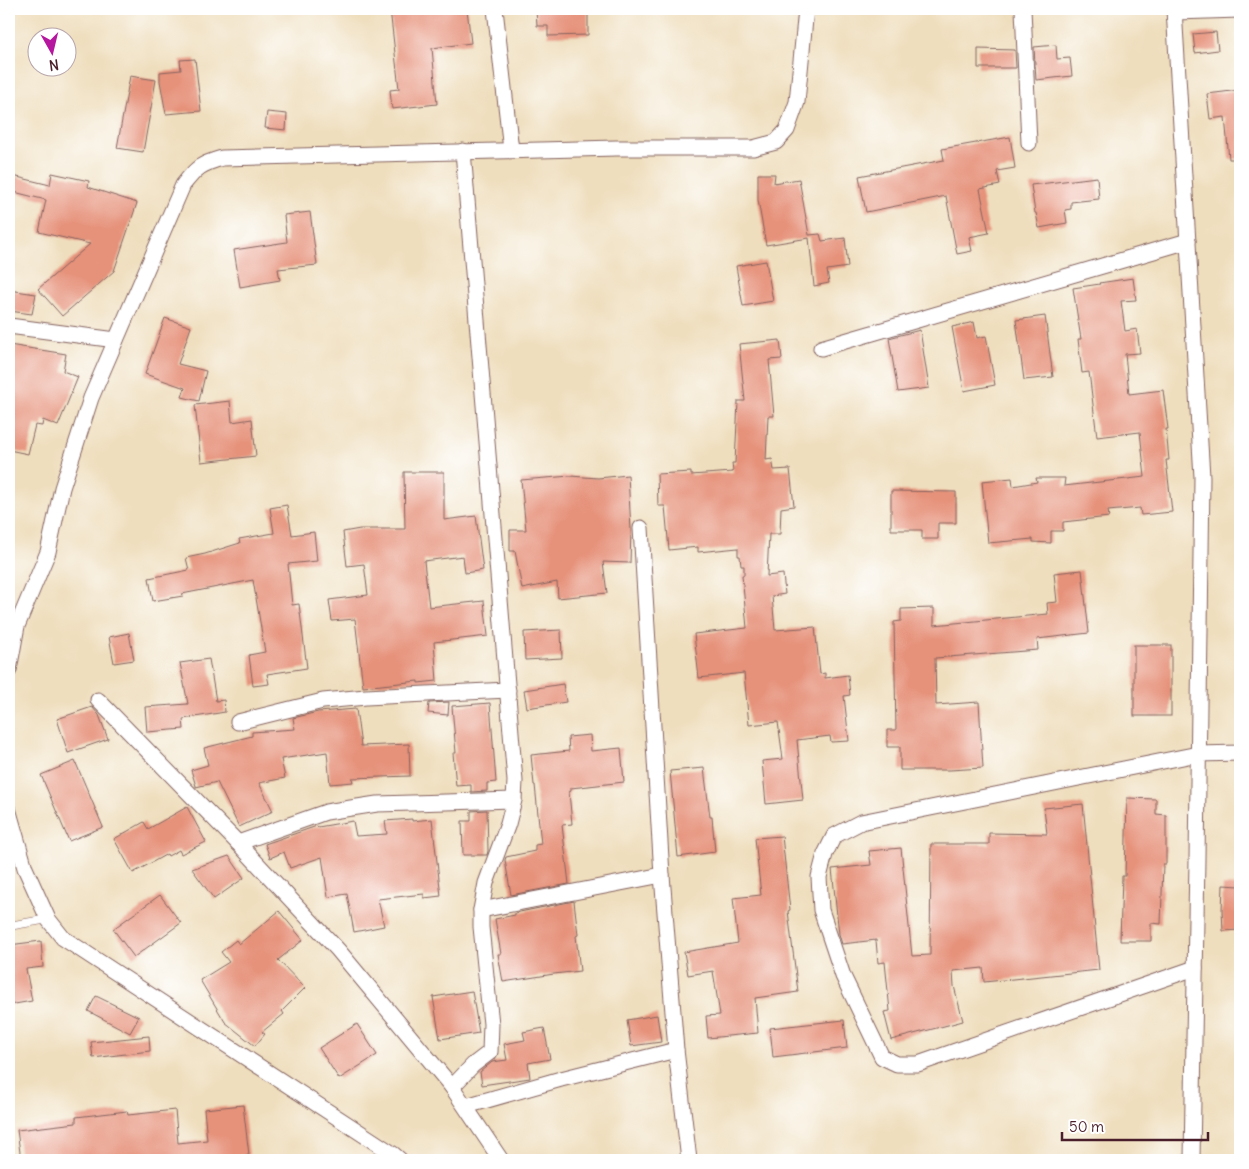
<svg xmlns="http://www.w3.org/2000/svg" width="1249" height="1169" font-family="Delius,sans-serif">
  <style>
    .building { fill: #e6927a }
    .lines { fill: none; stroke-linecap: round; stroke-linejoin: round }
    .service-casing { stroke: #84625e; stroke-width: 9 }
    .minor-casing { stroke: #84625e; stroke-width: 17 }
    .service { stroke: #fff; stroke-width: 8 }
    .minor { stroke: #fff; stroke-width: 15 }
  </style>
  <rect width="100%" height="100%" fill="#fff"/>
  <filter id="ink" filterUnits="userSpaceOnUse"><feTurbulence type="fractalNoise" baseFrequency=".02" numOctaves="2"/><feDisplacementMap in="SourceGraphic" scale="10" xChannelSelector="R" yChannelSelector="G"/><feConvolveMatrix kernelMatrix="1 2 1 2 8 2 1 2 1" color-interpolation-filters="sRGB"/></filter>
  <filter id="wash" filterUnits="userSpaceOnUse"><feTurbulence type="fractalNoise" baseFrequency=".0096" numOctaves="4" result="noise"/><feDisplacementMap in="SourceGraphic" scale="20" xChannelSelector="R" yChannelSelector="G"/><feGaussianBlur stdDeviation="1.12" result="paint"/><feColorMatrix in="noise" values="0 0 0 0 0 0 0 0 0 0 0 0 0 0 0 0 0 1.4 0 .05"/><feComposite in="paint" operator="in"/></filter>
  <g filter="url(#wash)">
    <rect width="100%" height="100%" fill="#efdebd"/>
    <g id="blocks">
      <g class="building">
        <path d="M390,9H467L471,43L432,48L437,104L392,109L390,90L399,89Z"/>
        <path d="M536,9H588V35L548,36V26H537Z"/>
        <path d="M1216,32L1218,50L1195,53L1193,34Z"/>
        <path d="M1056,45L1057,59L1070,58L1072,76L1036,80L1034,47Z"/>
        <path d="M978,49L1015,50L1016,68H978Z"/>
        <path d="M195,59L201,111L166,114L160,81V72L181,70L180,60Z"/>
        <path d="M130,76L156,80L143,152L117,148Z"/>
        <path d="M1240,90V159H1229L1225,117L1210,119L1207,94Z"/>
        <path d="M267,112L287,114L286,130L265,128Z"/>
        <path d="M1010,137L1015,168L997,171L1000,185L980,189L989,233L969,237L972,251L957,254L946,196L866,212L859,176L944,160L942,149Z"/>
        <path d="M52,173L89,181L88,187L137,203L114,271L62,316L38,289L90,244L39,232L46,200L10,191L13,176L50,185Z"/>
        <path d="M758,174H775L774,183L799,179L809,235L820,234L822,241L845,238L848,267L827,270L829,283L814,286L809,238L766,245L758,200Z"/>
        <path d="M1097,177L1099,199L1071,202V209L1065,210L1067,223L1039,228L1036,213H1035L1031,185Z"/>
        <path d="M310,212L317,265L278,269L280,280L240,287L234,250L287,242L284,215Z"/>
        <path d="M766,261L773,301L743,306L736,266Z"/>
        <path d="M1133,278L1136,300L1121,301L1125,331L1137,329L1140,353L1125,354L1129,394L1163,390L1168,429H1166L1169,460H1166L1172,512L1141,515L1140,508L1108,511L1109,517L1063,522V531H1051V543L1033,542V539L988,543L982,481L1012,478L1013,486L1037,482L1036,478H1065L1064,486L1145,477L1140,432L1097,437L1089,372L1082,373L1078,339H1081L1073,288L1100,284L1099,283Z"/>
        <path d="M9,290L36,294L32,314L9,311Z"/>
        <path d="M1045,316L1053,377L1024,380L1016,320Z"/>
        <path d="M165,318L191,327L178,364L206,371L199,401L182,397L185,388L145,374Z"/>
        <path d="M974,322L977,338L986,336L995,385L964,391L952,327Z"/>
        <path d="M920,330L929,388L898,392L889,338Z"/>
        <path d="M780,340L782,359L769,360L774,416H768L766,460L772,459L774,470L790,469L794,506L781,508L780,534H769L767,576L783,574L785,594L772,596L775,630L815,627L820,674L825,673V678L848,675L850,695L844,696L849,741L831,742L830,736L797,740L803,800L766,804L762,761L783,759L778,722L749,725L744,673L699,678L694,634L747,628L742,575H744V566H741L740,556H738V548L698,552V547L669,550L665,506H658L657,474L691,472V475L733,472L732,463H735L738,401H745L739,344Z"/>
        <path d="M9,345L66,354L63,371L78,377L58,426L43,420L42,426L35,425L28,454L9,450Z"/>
        <path d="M230,401L232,422L252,419L256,456L201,462L195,405Z"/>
        <path d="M404,472H444V520L476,516L483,570L465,573L463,556L424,561L429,607L484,601L488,636L434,642L437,681L418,683V681L363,687L355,619L332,621L329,600L368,595L364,564L347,566L343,532L360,529H405Z"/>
        <path d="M628,475L631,530L630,563L603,562L607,593L558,598L557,582L522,589L515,551H510V530H526L521,480L570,476L598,478Z"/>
        <path d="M891,491L956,492V523H938V539H922V530H891Z"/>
        <path d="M287,505L292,535L314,532L317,561L288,564L292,605L299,604L307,668L267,674L269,684L253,686L249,655L265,652L253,580L182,594L183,596L153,601L149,578L189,570L186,558L205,554L240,543L239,539L274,533L270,508Z"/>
        <path d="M1082,570L1089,633L1037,639L1038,650L935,658L936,705L979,702L983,768L950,770H900V747H887V730H896L894,622L901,621V609L934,608V625L1048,614L1047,603L1057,602L1054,573Z"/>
        <path d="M561,630L562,658L525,660L524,632Z"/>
        <path d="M129,633L134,660L114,663L109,637Z"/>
        <rect x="1134" y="645" width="37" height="71"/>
        <path d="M209,659L216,701L224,700L225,712L183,719L184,729L147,732L145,707L188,704L180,663Z"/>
        <path d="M563,684L566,702L527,708L524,690Z"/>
        <path d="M449,702L448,715L428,713L429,703Z"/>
        <path d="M490,703L496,782L487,783V791L471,792V785L456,786L453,753H456L452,706Z"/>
        <path d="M92,707L99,715L108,739L68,753L57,719Z"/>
        <path d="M356,709L361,746L409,744L410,776L352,778L353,782L330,784L327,752L281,759L285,778L259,783L273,811L239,827L217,782L196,787V786L191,770L208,765L204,748L252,736V732L295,729L293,718L318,712Z"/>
        <path d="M590,735L591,751L621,748L624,782L571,788V791L569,792L572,824L562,825L569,884L511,895L505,860L506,857L535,851V845L541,844L535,785H534L531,755L569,751L568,737Z"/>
        <path d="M75,761L103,827L69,841L41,775Z"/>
        <path d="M704,768L710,817H712L715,852L678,857L670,771Z"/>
        <path d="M1127,798L1156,799V814L1166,815V864H1163L1161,924L1151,923V941H1120L1122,876H1125Z"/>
        <path d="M1083,804L1099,970L984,982L983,968L953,971L954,986L963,1021L891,1040L884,1012L890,1011L885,962L878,963L876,940L842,944L839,934L832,869L871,865L869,851L901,848L912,956L930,955L931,844H989V833L1047,834L1044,808Z"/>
        <path d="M187,807L206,842L181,854L179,850L168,856L167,854L133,873L114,839L144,822L148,829Z"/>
        <path d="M487,810L488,851L487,855H463L462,821H471V811Z"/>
        <path d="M412,819V821L432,819L441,896L424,898V894L378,899L384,926L354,932L347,894L328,897L322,857L290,868L284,852L270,858L265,844L317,826L318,827L353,821L356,836L387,834L385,821Z"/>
        <path d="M782,836L790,910L788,911L798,992L755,998L758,1033L708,1038L706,1016L720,1015L713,971L688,975L684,952L738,943L733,898L761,895L755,838Z"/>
        <path d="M229,856L244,878L214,899L192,869Z"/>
        <path d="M1223,885L1240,886V930L1223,931L1222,910Z"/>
        <path d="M160,895L181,923L134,957L113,929Z"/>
        <path d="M574,901L578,935L576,936L580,971L554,974L503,982L498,954H501L495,919L515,915V913Z"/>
        <path d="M279,911L303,940L278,960L305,988L282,1011L284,1014L262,1032L265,1034L255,1046L225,1022L200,980L229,962L221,952L236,940L239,944Z"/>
        <path d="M41,941L43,967L26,969L32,1001L9,1005V945Z"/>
        <path d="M472,991L479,1033L440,1039L433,997Z"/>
        <path d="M96,996L139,1017L130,1033L88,1011Z"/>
        <path d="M657,1015L661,1042L631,1046L627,1020Z"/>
        <path d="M844,1020L847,1048L773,1057L770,1028Z"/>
        <path d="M357,1024L377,1055L339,1079L319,1048Z"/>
        <path d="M544,1028L550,1059L528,1063L530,1078L482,1085L480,1072L492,1062L507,1060L504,1044L525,1040L523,1032Z"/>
        <path d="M149,1036L150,1051L93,1058L91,1042Z"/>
        <path d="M243,1105L249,1155L198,1160H21L17,1130L76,1123V1117L127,1111L128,1115L175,1110L178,1143L207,1140L204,1109Z"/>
      </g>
    </g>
  </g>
  <g filter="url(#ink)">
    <use href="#blocks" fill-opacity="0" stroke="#84625e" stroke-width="1"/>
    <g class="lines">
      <defs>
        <path id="service" d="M9,926L48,919"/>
        <g id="minor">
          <path d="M495,9L511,150"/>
          <path d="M1023,9L1029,143"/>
          <path d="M1174,9L1202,477L1197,859L1192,1160"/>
          <path d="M1175,12L1240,10"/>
          <path d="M9,326L116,340"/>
          <path d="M821,348L1188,241"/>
          <path d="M641,528L662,875L676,1050L689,1160"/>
          <path d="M9,670L17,626L48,552L62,488L91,398L183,185C197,167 201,164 222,158L616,148H753L776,142L787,130L797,102L806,9"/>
          <path d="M98,700L238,843L338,950L452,1087L501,1160"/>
          <path d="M238,722L323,701L366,697L508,690"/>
          <path d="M9,812L25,868L48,919L63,938L393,1154L400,1160"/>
          <path d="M238,843L326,812L351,808L377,804L514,800"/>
          <path d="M481,910L662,875"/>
          <path d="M1195,968L918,1064H897L882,1057L843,976L821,910L819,877L825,854L834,836L861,822L1198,754L1240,753"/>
          <path d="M452,1087L473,1065L490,1052L491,1024L481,927V910L486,883L508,824L514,800L515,781L463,151"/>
          <path d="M466,1106L561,1079L676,1050"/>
        </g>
      </defs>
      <use href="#service" class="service-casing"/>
      <use href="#minor" class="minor-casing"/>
      <use href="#service" class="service"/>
      <use href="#minor" class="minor"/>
    </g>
  </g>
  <rect width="1249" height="1169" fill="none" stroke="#fff" stroke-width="30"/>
  <g transform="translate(52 52) rotate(172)"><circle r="24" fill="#ffffff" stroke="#b7a5aa"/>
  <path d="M0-4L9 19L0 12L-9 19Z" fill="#b5179e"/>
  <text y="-8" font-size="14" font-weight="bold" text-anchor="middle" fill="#4a1f2b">N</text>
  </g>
  <path d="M1062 1132v8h146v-8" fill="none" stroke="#4a1f2b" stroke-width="2.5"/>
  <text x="1069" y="1132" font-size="15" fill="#4a1f2b" stroke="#ffffff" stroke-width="4" paint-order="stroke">50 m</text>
</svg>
